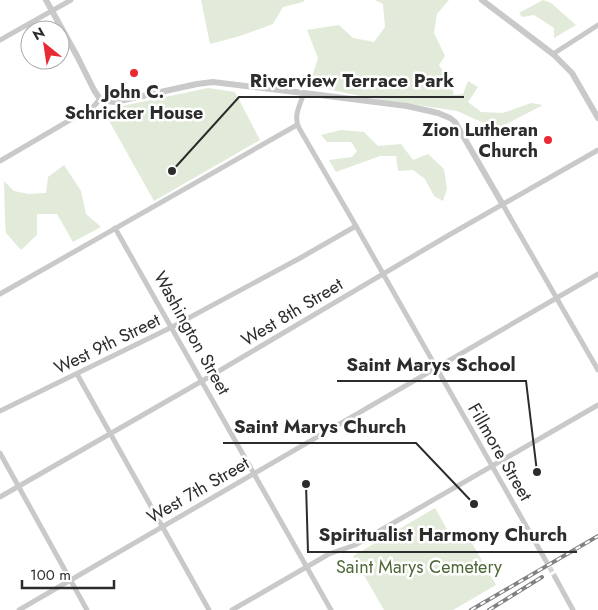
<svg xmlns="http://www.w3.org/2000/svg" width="598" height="610" font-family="Jost,sans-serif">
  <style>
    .green { fill: #e2ebd9 }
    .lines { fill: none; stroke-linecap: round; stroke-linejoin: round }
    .minor-tunnel { stroke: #d5d5d5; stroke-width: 5; stroke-dasharray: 5 2.5; stroke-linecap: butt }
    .minor { stroke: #c9c9c9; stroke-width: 5 }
    .tertiary { stroke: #c9c9c9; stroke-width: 6 }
    .rail-casing { stroke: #818181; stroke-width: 4 }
    .rail { stroke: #fff; stroke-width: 2; stroke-dasharray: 5.5; stroke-linecap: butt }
    .poi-dot { fill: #e82a35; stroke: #fff; stroke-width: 2 }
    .labels { text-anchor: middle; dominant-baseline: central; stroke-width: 5; stroke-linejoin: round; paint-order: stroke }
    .poi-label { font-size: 18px; font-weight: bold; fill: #2c2c2c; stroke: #fff }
    .street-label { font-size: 18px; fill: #2c2c2c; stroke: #fff }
    .park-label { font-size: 18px; fill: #4f6839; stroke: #fff }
    .leader { fill: none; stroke: #2c2c2c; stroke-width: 2 }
    .callout-dot { fill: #2c2c2c; stroke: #fff; stroke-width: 2 }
    .callout-label { font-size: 19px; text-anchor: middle; font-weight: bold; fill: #2c2c2c; stroke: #fff; stroke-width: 5; stroke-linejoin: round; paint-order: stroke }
  </style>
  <rect width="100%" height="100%" fill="#fff"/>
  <g class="green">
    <path d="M201,0H305L303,2L283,7L273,24L240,36L210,44Z"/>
    <path d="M375,0H449L437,14L434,33L445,56L439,65L451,84L454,95L463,94L468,81L478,87L468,102L481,112L503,113L531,103L543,105L497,129L457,111L365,97L303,84L312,77L318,58L307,30L339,25L353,38L374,42L385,27L383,4Z"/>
    <path d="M543,0L551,3L576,25L554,38V28L534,15L522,17L519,13Z"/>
    <path d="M208,88L235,92L260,140L154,201L103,110Z"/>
    <path d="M341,130L364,132L378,146L401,144L413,160L428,154L444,169L447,189L443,201L434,196L425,179L413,170L398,171L396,156H380L336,172L329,160L352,157L357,151L351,142H327L321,135Z"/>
    <path d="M64,165L81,191L86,214L101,227L73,242L57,214H37V235L21,250L6,233L5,218L4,181L14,191L29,194L46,193L48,177Z"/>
    <path d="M435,508L452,538L465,531L496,585L453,610H384L353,556Z"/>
  </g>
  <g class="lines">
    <path class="minor-tunnel" d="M546,561L555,577"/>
    <g class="minor">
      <path d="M0,40L71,0"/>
      <path d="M553,54L598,25"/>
      <path d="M304,93C300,105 293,116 299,128L356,226L546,561"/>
      <path d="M0,161L94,106L100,99"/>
      <path d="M503,205L598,370"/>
      <path d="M115,228C188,355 258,483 331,610"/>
      <path d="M0,294L297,125"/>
      <path d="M77,374L209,610"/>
      <path d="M0,411L172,327L302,257L356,226"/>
      <path d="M0,453L87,610"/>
      <path d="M0,497L202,381L449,235L598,150"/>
      <path d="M555,577L573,610"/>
      <path d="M19,610L598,274"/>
      <path d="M232,610L329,554L355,545L598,405"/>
    </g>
    <g class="tertiary">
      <path d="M46,0L77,56L94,90L100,99L107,101L115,102L197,84L213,82L304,93L407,106L438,113L450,118L455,122L503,205"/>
      <path d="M482,0L553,54L572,73L598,118"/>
    </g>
    <defs>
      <g id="rail">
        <path d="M471,610L598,536"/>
        <path d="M489,610L542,577"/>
      </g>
    </defs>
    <use href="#rail" class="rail-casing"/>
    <use href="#rail" class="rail"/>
  </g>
  <g class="poi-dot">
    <circle cx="134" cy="73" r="5"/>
    <circle cx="548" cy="140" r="5"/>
  </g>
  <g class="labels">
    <g class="poi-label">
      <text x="134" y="92">John C.<tspan x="134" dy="21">Schricker House</tspan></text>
      <text x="538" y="130" text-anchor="end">Zion Lutheran<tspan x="538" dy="21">Church</tspan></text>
    </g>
    <g class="street-label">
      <text transform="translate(292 312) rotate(-31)">West 8th Street</text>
      <text transform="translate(192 333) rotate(61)">Washington Street</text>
      <text transform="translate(107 344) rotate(-26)">West 9th Street</text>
      <text transform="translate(500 452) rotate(60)">Fillmore Street</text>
      <text transform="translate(198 490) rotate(-30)">West 7th Street</text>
    </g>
    <g class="park-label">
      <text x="419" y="567">Saint Marys Cemetery</text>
    </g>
  </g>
  <path class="leader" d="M172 171L239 97H464M537 472L526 381H337M474 504L416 443H223M306 484L308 552H577"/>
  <g class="callout-dot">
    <circle cx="172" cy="171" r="5"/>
    <circle cx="537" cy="472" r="5"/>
    <circle cx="474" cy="504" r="5"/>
    <circle cx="306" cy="484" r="5"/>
  </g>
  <g class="callout-label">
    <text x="352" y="87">Riverview Terrace Park</text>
    <text x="431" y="371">Saint Marys School</text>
    <text x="320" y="433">Saint Marys Church</text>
    <text x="443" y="541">Spiritualist Harmony Church</text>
  </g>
  <g transform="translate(45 45) rotate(330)"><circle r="24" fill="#ffffff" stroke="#ababab"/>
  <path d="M0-4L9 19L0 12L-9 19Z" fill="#e82a35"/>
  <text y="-8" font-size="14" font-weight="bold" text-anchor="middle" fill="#2c2c2c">N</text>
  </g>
  <path d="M22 580v8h92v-8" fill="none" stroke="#2c2c2c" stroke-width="2.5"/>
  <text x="30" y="580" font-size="15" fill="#2c2c2c" stroke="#ffffff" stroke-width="4" paint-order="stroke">100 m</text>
</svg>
